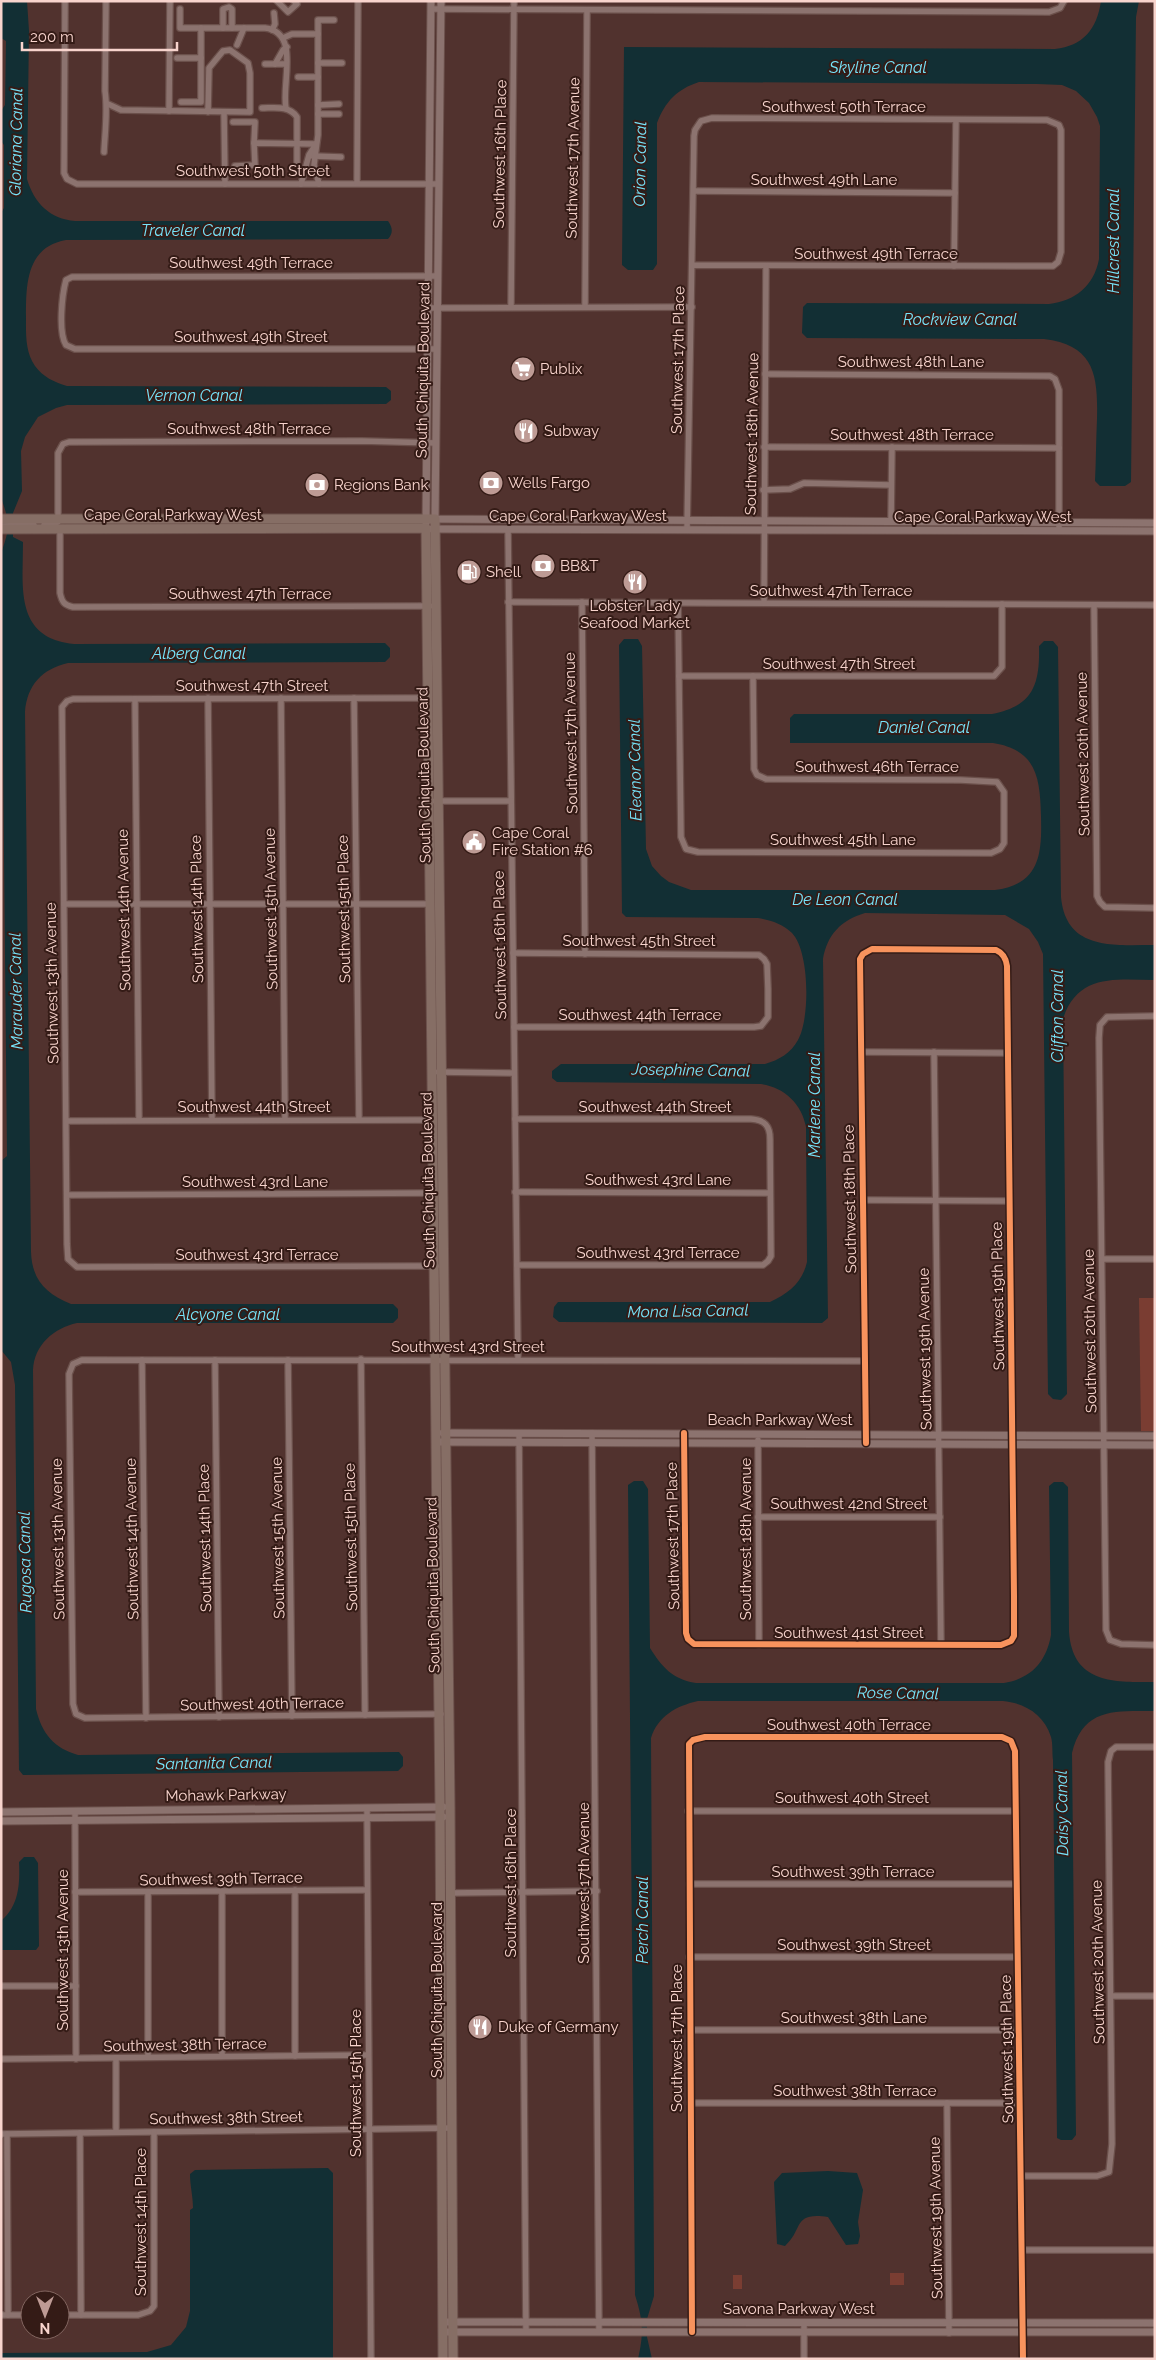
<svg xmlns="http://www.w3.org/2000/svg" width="1156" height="2360" font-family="Raleway,sans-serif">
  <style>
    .green { fill: #7a3d32 }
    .water { fill: #122f34 }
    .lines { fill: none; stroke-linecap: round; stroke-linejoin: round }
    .minor-casing { stroke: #6b504b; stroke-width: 8 }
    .tertiary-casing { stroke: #6b504b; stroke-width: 9 }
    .primary-casing { stroke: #6b504b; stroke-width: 11 }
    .minor { stroke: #8c736f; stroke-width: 5.5 }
    .tertiary { stroke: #8c736f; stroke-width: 7 }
    .primary { stroke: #866e65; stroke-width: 9 }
    .cycleway-casing { stroke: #341b16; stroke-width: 9 }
    .cycleway { stroke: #f8935d; stroke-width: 6 }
    .labels { text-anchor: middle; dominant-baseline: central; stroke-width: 4; stroke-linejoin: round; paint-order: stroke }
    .street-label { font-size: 15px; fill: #f8d4cd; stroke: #341b16 }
    .poi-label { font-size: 15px; fill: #f8d4cd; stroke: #341b16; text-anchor: start }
    .water-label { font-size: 16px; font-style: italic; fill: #76e4fa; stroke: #341b16 }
  </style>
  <rect width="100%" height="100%" fill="#51322e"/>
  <g class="green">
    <path d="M1139,1298H1155V1431H1141Z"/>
    <rect x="890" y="2273" width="14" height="12"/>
    <rect x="733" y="2275" width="9" height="14"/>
  </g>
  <g class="water">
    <path d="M1,1H27L29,31L27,179C34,203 50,219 75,221H388C393,228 393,233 388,239L66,240C26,247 26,285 26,317C26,334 25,351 35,366C43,377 54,382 67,386L386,387L391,391V400L386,404L67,405L56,408L38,417L25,437L21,451L22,491L13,513V537L23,542C23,587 14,638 74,644L385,643L390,648V657L385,662L68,663C42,669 27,685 25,712L31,1252C32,1280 46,1294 71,1304H393L398,1309V1318L393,1323H77C54,1328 34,1345 33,1370L36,1709C42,1734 54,1748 78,1755L399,1752L403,1757V1766L398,1771L23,1775L19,1770L15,1385L11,1362L1,1350V1161L7,1156L1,553C10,529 10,522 1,498V213L4,208V145L1,141V111L5,105L6,41L1,38Z"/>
    <path d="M1101,1H1139L1136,17L1131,482L1125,486H1100L1095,481C1096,461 1096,440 1097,419C1098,376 1095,345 1044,339L807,338L802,333L803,307L807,303L1049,304C1075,301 1094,286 1099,259L1100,126L1097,117L1089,103L1076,91L1062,85L1037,84L699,82C677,89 665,102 657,123V264L653,270H628L622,265L624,47L1055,49C1083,46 1097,29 1101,1Z"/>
    <path d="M624,639H638L642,646L646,849L652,866L661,876L669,882L691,890H995C1040,884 1042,854 1041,816C1040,778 1037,750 993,743H790V718L794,714H992C1033,706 1040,685 1039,646L1044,641H1053L1058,647L1061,897C1066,951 1114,945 1155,945V980C1116,980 1078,973 1063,1019L1067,1394L1061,1400L1053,1399L1048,1394L1043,954L1038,942L1029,929L1005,915L865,913C841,920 827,935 823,959L828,1318L822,1323L559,1322L553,1317L554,1307L558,1302H770C789,1293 802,1283 807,1262L806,1127C802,1104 784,1087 761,1084L557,1082L552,1078V1071L561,1064H765C779,1060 791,1053 798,1040C810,1019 810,952 792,933C783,924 770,920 758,918L626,917L622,913L619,645Z"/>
    <path d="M634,1481H643L648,1489L650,1648C662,1667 672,1679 696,1683H1004C1032,1678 1046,1662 1051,1635L1049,1486L1054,1482H1063L1068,1487L1069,1632C1073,1685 1116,1682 1155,1682V1711C1116,1711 1083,1707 1072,1753L1076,2135L1072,2140H1061L1057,2138L1053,1760C1052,1753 1053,1744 1051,1737C1044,1714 1024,1703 1003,1701H698C676,1706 658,1716 651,1738L654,2272V2296L647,2319V2337L652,2359H638C644,2333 643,2320 635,2295L628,1485Z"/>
    <path d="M24,1857H34L38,1863L39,1946L36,1950H1V1921C19,1906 20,1884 19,1862Z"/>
    <path d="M328,2168L333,2173V2359H1V2353L147,2352L171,2345L186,2327L190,2311V2210L193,2208C193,2196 190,2186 190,2174L195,2170Z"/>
    <path d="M828,2171L857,2173L863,2190L858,2222L860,2236L858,2244L846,2245L828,2217C792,2212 804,2229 785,2246L777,2244L774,2182L782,2173Z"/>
  </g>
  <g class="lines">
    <defs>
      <g id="minor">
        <path d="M65,1L64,173L67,179L77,184H439"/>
        <path d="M277,1L288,12L297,4L294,1"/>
        <path d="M180,9V28H265C301,32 281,85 286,108"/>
        <path d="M431,9L1049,12L1060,8L1064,1"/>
        <path d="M223,28V9L229,7L232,9V28"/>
        <path d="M272,30L275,24L274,13"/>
        <path d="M283,38L292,34H318"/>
        <path d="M237,45L244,28"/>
        <path d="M177,58H201"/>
        <path d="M318,63H342"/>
        <path d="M265,64H286"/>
        <path d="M275,64L283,50L287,47"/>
        <path d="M298,77H318"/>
        <path d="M181,102H201V28"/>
        <path d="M108,104L121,110L250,112V73L248,63L230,50L223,51L209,68L208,112"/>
        <path d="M318,105L339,104"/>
        <path d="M262,108C274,108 289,105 297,117V162"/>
        <path d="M169,111L170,1"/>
        <path d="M224,112L225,184"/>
        <path d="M318,114H339"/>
        <path d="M233,122H255L254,143"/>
        <path d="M104,152C105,132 108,110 105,91L106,1"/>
        <path d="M313,156L341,157"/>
        <path d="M235,166L255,165L254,143L316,144"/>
        <path d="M357,183L358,1"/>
        <path d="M301,184L309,155L316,144"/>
        <path d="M319,184L314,165L318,135V20H334"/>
        <path d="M694,191L955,193"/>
        <path d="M954,266L956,120"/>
        <path d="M511,307L514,1"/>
        <path d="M585,307L587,10"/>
        <path d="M428,308L692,307"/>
        <path d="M437,349H75L66,345C58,332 62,295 66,280L72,277L438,276"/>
        <path d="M765,374L1050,376L1055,379L1059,390V531"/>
        <path d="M764,447L1059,448"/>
        <path d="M763,490L790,489L804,483L891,485"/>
        <path d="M891,522L892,447"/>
        <path d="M44,525L58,522V453L63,444L69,442L362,441L436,443"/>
        <path d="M1,526L34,525"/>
        <path d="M60,529V593C62,602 64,605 73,607L430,606"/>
        <path d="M508,530L518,1359"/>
        <path d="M687,530L694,136L695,130L701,121L712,118L1047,120L1059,125L1061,130V252L1058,262L1053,266L693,265"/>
        <path d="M508,602L1155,605"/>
        <path d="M582,602L585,954"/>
        <path d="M678,603L681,837L686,849L698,852L991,853L1000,849L1004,843V792L997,782L961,780L766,779L757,775L754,769L753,676"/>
        <path d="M764,603L766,266"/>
        <path d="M1094,605L1097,896L1100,902L1105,907L1155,908"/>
        <path d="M679,676H994L1002,667V604"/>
        <path d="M208,698L212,1120"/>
        <path d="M281,698L285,1120"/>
        <path d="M354,698L359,1120"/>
        <path d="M429,698L73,699L67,701L62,707L67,1244L68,1259L77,1267L436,1266"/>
        <path d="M135,699L139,1120"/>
        <path d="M435,801H511"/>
        <path d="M64,904H431"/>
        <path d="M513,953L759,955L764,959L767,964L768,989V1017L761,1026L754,1027H514"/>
        <path d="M1155,1016L1107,1017L1100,1025L1099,1038L1106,1630L1110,1640L1121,1644L1155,1645"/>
        <path d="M861,1052L1007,1053"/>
        <path d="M934,1052L941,1645"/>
        <path d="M438,1072L514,1073"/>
        <path d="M515,1119H751C765,1120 770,1126 770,1139L771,1256L768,1261L763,1265H517"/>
        <path d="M67,1121L434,1120"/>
        <path d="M515,1192L770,1193"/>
        <path d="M67,1195L435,1193"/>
        <path d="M863,1200L1009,1201"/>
        <path d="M1102,1259H1155"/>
        <path d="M361,1359L365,1715"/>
        <path d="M142,1360L146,1718"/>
        <path d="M215,1360L219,1717"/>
        <path d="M288,1360L292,1716"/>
        <path d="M519,1433L526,2332"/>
        <path d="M592,1433L599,2332"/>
        <path d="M684,1433L686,1633L688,1639L694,1644L1001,1645L1011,1641L1014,1636V1596L1007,966C1006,958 1003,953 996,950L872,949L863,954L860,959L866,1443"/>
        <path d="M758,1440L759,1645"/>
        <path d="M758,1517H940"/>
        <path d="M441,1714L85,1718L76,1714L73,1704L69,1374L73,1364L82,1360L864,1361"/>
        <path d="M367,1808L371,2359"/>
        <path d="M75,1811L76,2059"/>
        <path d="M688,1811H1016"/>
        <path d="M689,1884H1017"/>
        <path d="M295,1890V2056"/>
        <path d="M222,1891V2056"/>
        <path d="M75,1892L367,1890"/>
        <path d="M148,1892V2057"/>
        <path d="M449,1893L597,1891"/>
        <path d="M689,1957H1018"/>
        <path d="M1,1986H76"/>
        <path d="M1111,1996H1155"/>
        <path d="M690,2030H1019"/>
        <path d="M116,2058V2132"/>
        <path d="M1,2059L368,2055"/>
        <path d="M690,2103H1020"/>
        <path d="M947,2103L949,2333"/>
        <path d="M80,2133L81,2315"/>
        <path d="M1,2134L451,2128"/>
        <path d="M7,2134L8,2315"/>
        <path d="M1021,2176H1097L1109,2172L1112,2144L1108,1762L1111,1751L1116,1747H1155"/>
        <path d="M1022,2250H1155"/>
        <path d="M1,2315H30"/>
        <path d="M60,2315H138L150,2311L154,2306V2132"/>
        <path d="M804,2323V2359"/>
        <path d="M692,2332L689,1744L693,1740L705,1737H1002L1011,1741L1015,1751L1023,2359"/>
      </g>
      <g id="tertiary">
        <path d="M441,1L435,519L1155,523"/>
        <path d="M426,523L431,1"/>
        <path d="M432,529L1155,531"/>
        <path d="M443,1433L1155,1436"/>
        <path d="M436,1442L1155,1445"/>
        <path d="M1,1812L443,1807"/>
        <path d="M1,1821L443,1817"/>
        <path d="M443,2322L1155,2323"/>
        <path d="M443,2332H1155"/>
      </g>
      <g id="primary">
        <path d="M1,519H435L450,1807L453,2359"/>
        <path d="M1,529L426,528L440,1807L443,2359"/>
      </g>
    </defs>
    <use href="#minor" class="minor-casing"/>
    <use href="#tertiary" class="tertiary-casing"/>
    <use href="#primary" class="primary-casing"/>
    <use href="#minor" class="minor"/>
    <use href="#tertiary" class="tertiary"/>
    <use href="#primary" class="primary"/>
    <defs>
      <g id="cycleway">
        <path d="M684,1433L686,1633L688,1639L694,1644L1001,1645L1011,1641L1014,1636V1596L1007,966C1006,958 1003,953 996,950L872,949L863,954L860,959L866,1443"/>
        <path d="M692,2332L689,1744L693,1740L705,1737H1002L1011,1741L1015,1751L1023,2359"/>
      </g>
    </defs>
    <use href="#cycleway" class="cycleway-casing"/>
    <use href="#cycleway" class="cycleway"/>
  </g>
  <defs>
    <symbol id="supermarket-disc" viewBox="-11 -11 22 22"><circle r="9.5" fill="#be9b95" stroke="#341b16"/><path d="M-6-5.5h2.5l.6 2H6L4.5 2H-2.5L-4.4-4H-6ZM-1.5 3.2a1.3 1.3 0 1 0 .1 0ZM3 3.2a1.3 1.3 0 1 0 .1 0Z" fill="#fff"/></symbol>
    <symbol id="restaurant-disc" viewBox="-11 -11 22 22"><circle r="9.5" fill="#be9b95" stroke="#341b16"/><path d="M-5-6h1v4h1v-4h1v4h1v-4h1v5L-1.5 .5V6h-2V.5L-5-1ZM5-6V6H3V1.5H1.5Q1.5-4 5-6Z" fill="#fff"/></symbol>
    <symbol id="bank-disc" viewBox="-11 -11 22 22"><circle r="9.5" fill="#be9b95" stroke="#341b16"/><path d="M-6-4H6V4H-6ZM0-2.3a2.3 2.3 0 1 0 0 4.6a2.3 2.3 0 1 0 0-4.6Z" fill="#fff"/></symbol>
    <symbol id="fuel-disc" viewBox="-11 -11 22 22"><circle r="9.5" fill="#be9b95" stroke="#341b16"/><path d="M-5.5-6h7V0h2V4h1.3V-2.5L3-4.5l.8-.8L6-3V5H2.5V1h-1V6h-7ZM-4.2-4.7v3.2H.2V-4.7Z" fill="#fff"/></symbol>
    <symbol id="civic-disc" viewBox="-11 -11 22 22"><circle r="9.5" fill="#be9b95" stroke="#341b16"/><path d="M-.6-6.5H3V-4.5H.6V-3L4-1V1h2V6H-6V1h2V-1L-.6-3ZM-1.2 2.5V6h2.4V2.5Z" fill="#fff"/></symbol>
  </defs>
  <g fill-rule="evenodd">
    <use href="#supermarket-disc" x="509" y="355" width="28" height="28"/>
    <use href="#restaurant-disc" x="512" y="417" width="28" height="28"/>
    <use href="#bank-disc" x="477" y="469" width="28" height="28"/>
    <use href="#bank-disc" x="303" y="471" width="28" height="28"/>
    <use href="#bank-disc" x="529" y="552" width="28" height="28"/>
    <use href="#fuel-disc" x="455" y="558" width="28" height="28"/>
    <use href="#restaurant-disc" x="621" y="568" width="28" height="28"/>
    <use href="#civic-disc" x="460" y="828" width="28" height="28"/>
    <use href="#restaurant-disc" x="466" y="2013" width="28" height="28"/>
  </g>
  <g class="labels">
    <g class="street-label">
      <text x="844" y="107">Southwest 50th Terrace</text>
      <text transform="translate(500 154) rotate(-89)">Southwest 16th Place</text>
      <text transform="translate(573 158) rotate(-89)">Southwest 17th Avenue</text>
      <text x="253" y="171">Southwest 50th Street</text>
      <text x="824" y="180">Southwest 49th Lane</text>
      <text x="876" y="254">Southwest 49th Terrace</text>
      <text x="251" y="263">Southwest 49th Terrace</text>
      <text x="251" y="337">Southwest 49th Street</text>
      <text transform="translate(678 360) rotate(-89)">Southwest 17th Place</text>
      <text x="911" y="362">Southwest 48th Lane</text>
      <text transform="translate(423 370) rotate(-89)">South Chiquita Boulevard</text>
      <text x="249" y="429">Southwest 48th Terrace</text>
      <text transform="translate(752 434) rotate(-89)">Southwest 18th Avenue</text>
      <text x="912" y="435">Southwest 48th Terrace</text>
      <text x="173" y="515">Cape Coral Parkway West</text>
      <text x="578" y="516">Cape Coral Parkway West</text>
      <text x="983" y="517">Cape Coral Parkway West</text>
      <text x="831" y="591">Southwest 47th Terrace</text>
      <text x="250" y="594">Southwest 47th Terrace</text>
      <text x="839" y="664">Southwest 47th Street</text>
      <text x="252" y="686">Southwest 47th Street</text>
      <text transform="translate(571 733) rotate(-91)">Southwest 17th Avenue</text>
      <text transform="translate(1083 754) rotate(-91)">Southwest 20th Avenue</text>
      <text x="877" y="767">Southwest 46th Terrace</text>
      <text transform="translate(424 775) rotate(-91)">South Chiquita Boulevard</text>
      <text x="843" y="840">Southwest 45th Lane</text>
      <text transform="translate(197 909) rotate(-91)">Southwest 14th Place</text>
      <text transform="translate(271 909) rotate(-91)">Southwest 15th Avenue</text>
      <text transform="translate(344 909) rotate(-91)">Southwest 15th Place</text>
      <text transform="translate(124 910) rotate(-91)">Southwest 14th Avenue</text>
      <text x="639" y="941">Southwest 45th Street</text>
      <text transform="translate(500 945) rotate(-91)">Southwest 16th Place</text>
      <text transform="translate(52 983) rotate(-91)">Southwest 13th Avenue</text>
      <text x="640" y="1015">Southwest 44th Terrace</text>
      <text x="254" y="1107">Southwest 44th Street</text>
      <text x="655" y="1107">Southwest 44th Street</text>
      <text transform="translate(428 1180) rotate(-91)">South Chiquita Boulevard</text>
      <text x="658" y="1180">Southwest 43rd Lane</text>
      <text x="255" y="1182">Southwest 43rd Lane</text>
      <text transform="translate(850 1199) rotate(-91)">Southwest 18th Place</text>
      <text x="658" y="1253">Southwest 43rd Terrace</text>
      <text x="257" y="1255">Southwest 43rd Terrace</text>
      <text transform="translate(998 1296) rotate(-91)">Southwest 19th Place</text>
      <text transform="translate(1090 1331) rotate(-91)">Southwest 20th Avenue</text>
      <text x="468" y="1347">Southwest 43rd Street</text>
      <text transform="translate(925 1349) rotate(-91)">Southwest 19th Avenue</text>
      <text x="780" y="1420">Beach Parkway West</text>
      <text x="849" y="1504">Southwest 42nd Street</text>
      <text transform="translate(673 1536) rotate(-91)">Southwest 17th Place</text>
      <text transform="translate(351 1537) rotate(-91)">Southwest 15th Place</text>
      <text transform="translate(205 1538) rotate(-91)">Southwest 14th Place</text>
      <text transform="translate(278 1538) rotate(-91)">Southwest 15th Avenue</text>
      <text transform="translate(58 1539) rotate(-91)">Southwest 13th Avenue</text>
      <text transform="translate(132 1539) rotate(-91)">Southwest 14th Avenue</text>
      <text transform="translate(746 1539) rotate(-90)">Southwest 18th Avenue</text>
      <text transform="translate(433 1585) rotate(-91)">South Chiquita Boulevard</text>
      <text x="849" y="1633">Southwest 41st Street</text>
      <text transform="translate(262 1704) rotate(-1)">Southwest 40th Terrace</text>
      <text x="849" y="1725">Southwest 40th Terrace</text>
      <text transform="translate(226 1795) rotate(-1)">Mohawk Parkway</text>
      <text x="852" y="1798">Southwest 40th Street</text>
      <text x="853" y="1872">Southwest 39th Terrace</text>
      <text transform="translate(221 1879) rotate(-1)">Southwest 39th Terrace</text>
      <text transform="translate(511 1883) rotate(-90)">Southwest 16th Place</text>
      <text transform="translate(584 1883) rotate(-90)">Southwest 17th Avenue</text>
      <text x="854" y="1945">Southwest 39th Street</text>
      <text transform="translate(63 1950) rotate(-90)">Southwest 13th Avenue</text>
      <text transform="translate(1098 1962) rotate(-91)">Southwest 20th Avenue</text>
      <text transform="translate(437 1990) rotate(-90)">South Chiquita Boulevard</text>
      <text x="854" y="2018">Southwest 38th Lane</text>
      <text transform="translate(677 2038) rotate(-90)">Southwest 17th Place</text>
      <text transform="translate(185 2045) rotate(-1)">Southwest 38th Terrace</text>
      <text transform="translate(1007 2049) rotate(-91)">Southwest 19th Place</text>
      <text transform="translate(356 2083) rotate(-90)">Southwest 15th Place</text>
      <text x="855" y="2091">Southwest 38th Terrace</text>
      <text transform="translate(226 2118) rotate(-1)">Southwest 38th Street</text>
      <text transform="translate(936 2218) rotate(-91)">Southwest 19th Avenue</text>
      <text transform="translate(141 2222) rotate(-90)">Southwest 14th Place</text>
      <text x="799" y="2309">Savona Parkway West</text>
    </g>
    <g class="poi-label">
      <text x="540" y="369">Publix</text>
      <text x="544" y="431">Subway</text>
      <text x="508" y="483">Wells Fargo</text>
      <text x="334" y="485">Regions Bank</text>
      <text x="560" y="566">BB&amp;T</text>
      <text x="486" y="572">Shell</text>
      <text x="635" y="606" text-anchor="middle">Lobster Lady<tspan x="635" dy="17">Seafood Market</tspan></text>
      <text x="492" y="833">Cape Coral<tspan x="492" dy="17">Fire Station #6</tspan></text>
      <text x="498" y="2027">Duke of Germany</text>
    </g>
    <g class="water-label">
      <text x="878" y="67">Skyline Canal</text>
      <text transform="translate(16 142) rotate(-89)">Gloriana Canal</text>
      <text transform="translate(640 164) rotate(-89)">Orion Canal</text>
      <text x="193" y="230">Traveler Canal</text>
      <text transform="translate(1113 241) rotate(-90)">Hillcrest Canal</text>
      <text x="960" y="319">Rockview Canal</text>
      <text x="194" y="395">Vernon Canal</text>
      <text x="199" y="653">Alberg Canal</text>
      <text x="924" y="727">Daniel Canal</text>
      <text transform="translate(635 770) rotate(-91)">Eleanor Canal</text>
      <text x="845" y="899">De Leon Canal</text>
      <text transform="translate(16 991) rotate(-91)">Marauder Canal</text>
      <text transform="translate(1057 1016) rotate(-90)">Clifton Canal</text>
      <text transform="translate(691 1070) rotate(1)">Josephine Canal</text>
      <text transform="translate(814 1105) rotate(-90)">Marlene Canal</text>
      <text transform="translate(688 1311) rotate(-1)">Mona Lisa Canal</text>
      <text x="228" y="1314">Alcyone Canal</text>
      <text transform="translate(25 1562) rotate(-91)">Rugosa Canal</text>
      <text transform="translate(898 1693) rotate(1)">Rose Canal</text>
      <text transform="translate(214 1763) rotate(-1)">Santanita Canal</text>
      <text transform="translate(1062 1813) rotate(-91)">Daisy Canal</text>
      <text transform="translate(642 1920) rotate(-90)">Perch Canal</text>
    </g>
  </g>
  <rect width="1156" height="2360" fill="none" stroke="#f8d4cd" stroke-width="5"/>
  <g transform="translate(45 2315) rotate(180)"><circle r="24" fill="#341b16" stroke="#82655f"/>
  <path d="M0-4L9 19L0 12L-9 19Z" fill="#be9b95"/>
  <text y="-8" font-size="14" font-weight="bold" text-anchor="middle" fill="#f8d4cd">N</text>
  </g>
  <path d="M22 42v8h155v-8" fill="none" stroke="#f8d4cd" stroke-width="2.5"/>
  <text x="30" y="42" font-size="15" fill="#f8d4cd" stroke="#341b16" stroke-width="4" paint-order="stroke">200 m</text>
</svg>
